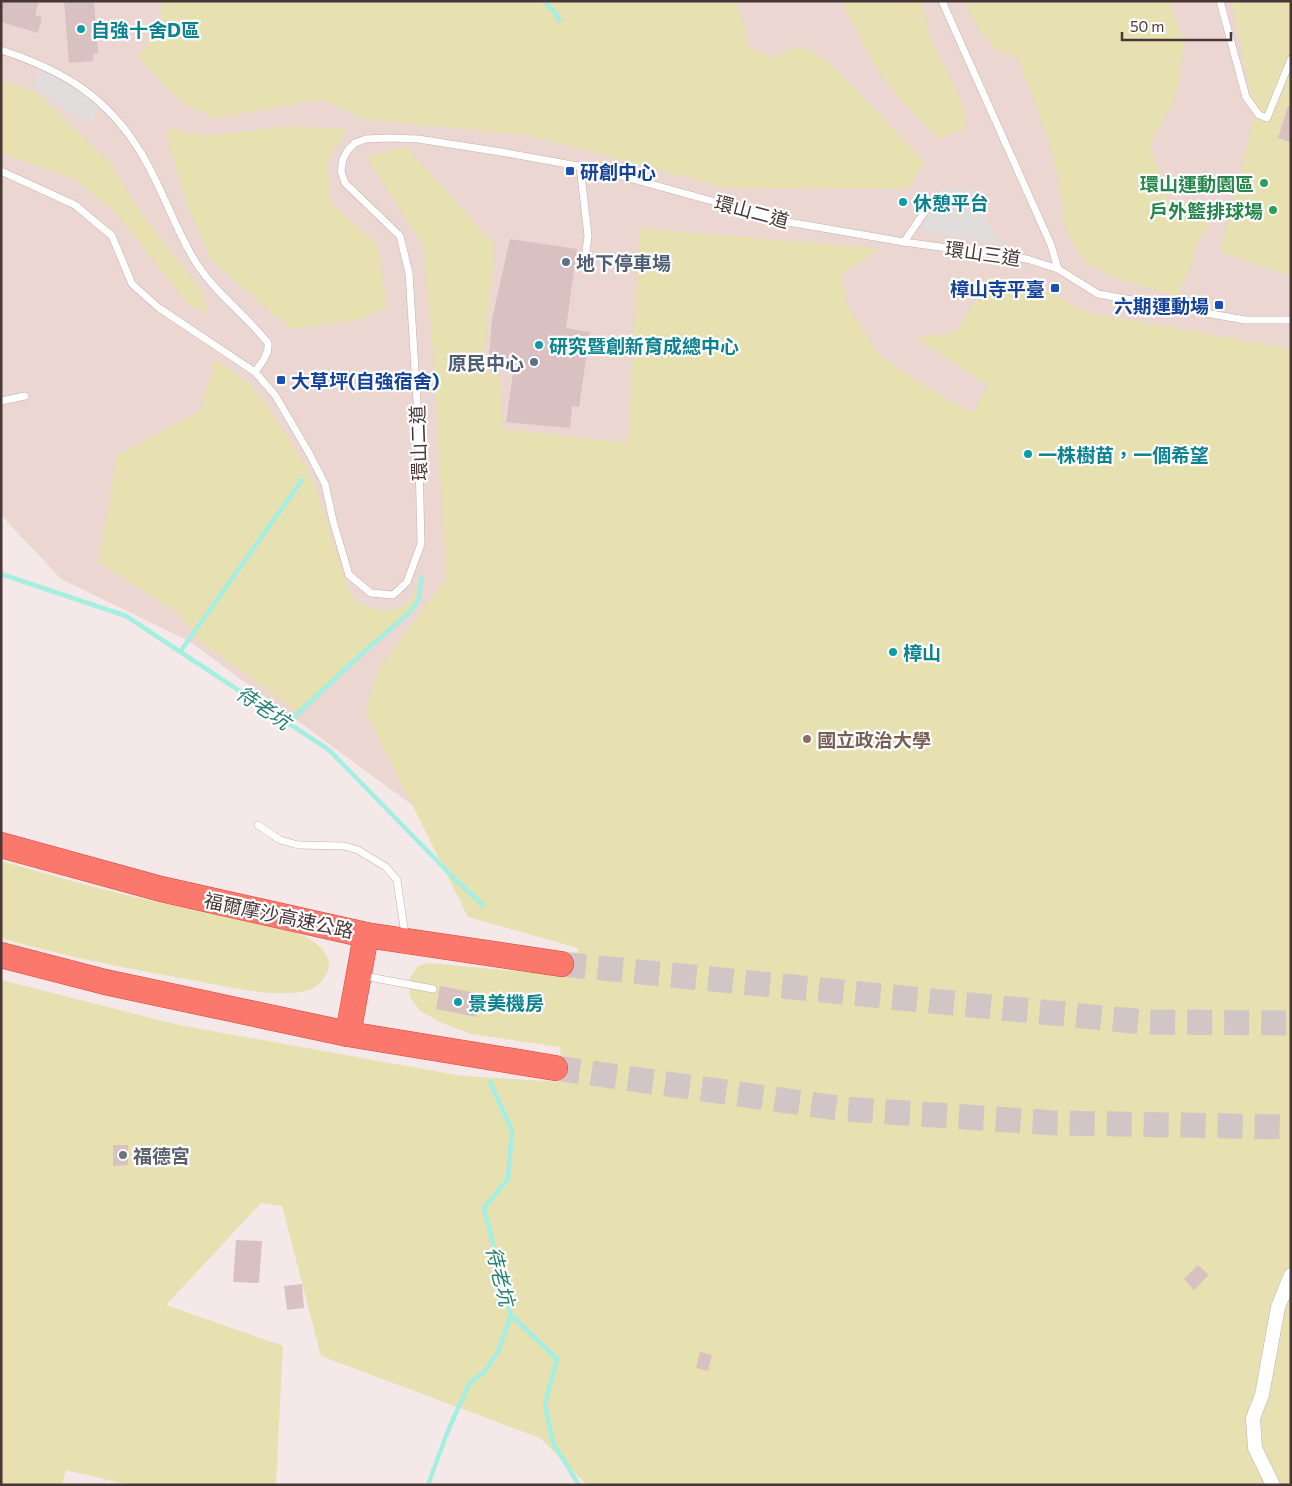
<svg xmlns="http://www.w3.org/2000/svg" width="1292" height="1486" font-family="Commissioner,'Noto Sans TC',sans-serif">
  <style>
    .education { fill: #ecd6d2 }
    .green { fill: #e7e0b1 }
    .parking { fill: #e2dddd }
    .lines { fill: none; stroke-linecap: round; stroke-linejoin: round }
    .stream { stroke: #a5efe2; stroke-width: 4.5 }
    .building { fill: #d8c1c0 }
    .motorway-tunnel { stroke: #d1c5c5; stroke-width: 25; stroke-dasharray: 25 12; stroke-linecap: butt }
    .service-casing { stroke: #c2afad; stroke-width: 8 }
    .minor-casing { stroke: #c2afad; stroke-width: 15 }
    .motorway-casing { stroke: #da433b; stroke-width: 26 }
    .service { stroke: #fff; stroke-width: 7 }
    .minor { stroke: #fff; stroke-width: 14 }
    .motorway { stroke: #fb786c; stroke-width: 25 }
    .culture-dot { fill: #0f9aa8; stroke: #fff; stroke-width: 2 }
    .transit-dot { fill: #1a4fb4; stroke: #fff; stroke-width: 2 }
    .leisure-dot { fill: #2e9e5b; stroke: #fff; stroke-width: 2 }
    .service-dot { fill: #5c6f8a; stroke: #fff; stroke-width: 2 }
    .education-dot { fill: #8d6e63; stroke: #fff; stroke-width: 2 }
    .worship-dot { fill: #6b7280; stroke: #fff; stroke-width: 2 }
    .labels { text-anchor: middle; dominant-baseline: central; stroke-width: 4.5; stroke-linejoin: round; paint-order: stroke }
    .culture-label { font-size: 19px; font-weight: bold; fill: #0d838f; stroke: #fff; text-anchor: start }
    .transit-label { font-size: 19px; font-weight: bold; fill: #164399; stroke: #fff; text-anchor: start }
    .leisure-label { font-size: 19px; font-weight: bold; fill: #27864d; stroke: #fff; text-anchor: end }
    .street-label { font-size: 19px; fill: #473737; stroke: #fff }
    .service-label { font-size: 19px; font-weight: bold; fill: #4e5e75; stroke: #fff; text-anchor: start }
    .education-label { font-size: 19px; font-weight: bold; fill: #785e54; stroke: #fff; text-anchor: start }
    .worship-label { font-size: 19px; font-weight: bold; fill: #5b616d; stroke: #fff; text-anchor: start }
    .water-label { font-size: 20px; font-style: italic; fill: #278173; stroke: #fff }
  </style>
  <rect width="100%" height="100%" fill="#f4e9e8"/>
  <path class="education" d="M1,1H1291V1159L832,1055L457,838L189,641L61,579L1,515Z"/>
  <g class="green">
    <path d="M162,1H737L749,47L772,57L801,46L828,61L925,162L909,189L725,188L528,135L366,120L321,99L216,118L182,103L138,57L160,29Z"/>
    <path d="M841,1H921L931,41L961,98L967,129L938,138L913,113L879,73Z"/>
    <path d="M964,1H1169L1185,46L1174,102L1150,144L1171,208L1188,213L1224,205L1197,242L1189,271L1177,296L1119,280L1086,263L1067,235L1057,172L1047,137L1018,57L997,51L976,25Z"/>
    <path d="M1231,1H1291V276L1220,252L1255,114Z"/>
    <path d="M1,81L35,92L110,162L142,214L202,291L208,314L188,304L116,213L76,180L1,153Z"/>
    <path d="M286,126L347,129L327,161L330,202L378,245L387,308L356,321L291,329L212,261L190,212L170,150L167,129L190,132L208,136Z"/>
    <path d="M406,147L495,245L482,371L500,375L503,429L628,443L640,228L881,249L841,274L847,304L879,355L934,392L973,413L988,385L916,338L956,332L990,276L1033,282L1084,312L1291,349V1485H587L540,1438L321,1356L282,1206L261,1203L166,1305L283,1346L276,1485H129L66,1470L62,1485H1V980L179,1025L462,1076L563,1082L560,1047L471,1034L442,1023L420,1011L410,997L408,981L418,966L429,963L576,977L578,948L468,917L365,710L378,670L446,578L434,362L423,245L366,157Z"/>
    <path d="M215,360L231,370L250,385L268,407L307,467L316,487L340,565L350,593L359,603L371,608L385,611L399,608L410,601L420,584L415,605L408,613L360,653L299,713L197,639L179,614L98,562L117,456L201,410Z"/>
    <path d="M1,861C57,877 113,893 170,905C196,910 222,915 248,921C266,924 286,927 302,935C313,940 329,951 329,965C328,977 318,988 306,991C273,998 230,987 197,981C131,969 66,957 1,938Z"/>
  </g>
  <g class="parking">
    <path d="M40,66L67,80L98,105L92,126L34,88Z"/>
    <path d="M941,187L979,192L987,221L1002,245L920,230Z"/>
  </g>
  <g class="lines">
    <g class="stream">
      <path d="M544,1L556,14L559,21"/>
      <path d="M1,574L126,616L329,750L453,877L483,905"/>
      <path d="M180,652L302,480"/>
      <path d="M288,723L358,657L408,614L418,601L422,577"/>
      <path d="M490,1082L512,1130L508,1179L484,1208L511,1315L557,1359L545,1404L553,1443L579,1485"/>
      <path d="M428,1485L447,1433L469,1384L485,1371L498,1352L511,1315"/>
    </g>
  </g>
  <g class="building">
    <path d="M1,1H39L35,15L42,17L38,33L1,22Z"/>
    <path d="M64,1H94L98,54H93V61L69,63Z"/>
    <path d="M1288,106H1291V142L1278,138Z"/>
    <path d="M510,239L577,249L566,328L590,332L579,407L572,406L570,428L506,422L515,360L489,358L492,319Z"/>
    <path d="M440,986L480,994L476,1017L436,1009Z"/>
    <path d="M113,1145H128V1165L113,1166Z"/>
    <path d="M236,1240L262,1241L259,1283L233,1282Z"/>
    <path d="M1198,1265L1209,1275L1194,1290L1184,1279Z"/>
    <path d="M302,1284L304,1308L287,1310L284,1286Z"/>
    <path d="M700,1352L712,1355L708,1371L696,1368Z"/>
  </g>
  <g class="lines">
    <g class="motorway-tunnel">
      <path d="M561,964L1143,1022L1291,1023"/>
      <path d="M555,1068L845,1109L1056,1123L1291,1127"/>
    </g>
    <defs>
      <g id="service">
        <path d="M942,1L1051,245L1058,269"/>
        <path d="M1220,1L1246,97L1259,115L1267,118L1291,59"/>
        <path d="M1,50C62,70 107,96 141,153C162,187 174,227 195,261C215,293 245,314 268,343C269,355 262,362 255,372"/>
        <path d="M580,166L588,236L586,251"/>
        <path d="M1,171L75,205L112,236L132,284L159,308L255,372L275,395L309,453L325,484L333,521L349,575L371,593L393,595L407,582L421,544L418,418L409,273L400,236L345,183L341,171L343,159L348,150L355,143L366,139L387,138L418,139L501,152L600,170L788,222L904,242L1027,259L1058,269L1098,294L1245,320H1291"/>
        <path d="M904,242L930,204"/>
        <path d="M1,401L25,396"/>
        <path d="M258,825L280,840L298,845L344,846L358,850L386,867L397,880L405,935"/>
        <path d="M364,976L433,989"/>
      </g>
      <path id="minor" d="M1273,1485L1255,1448L1253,1418L1262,1395L1278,1307L1291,1275"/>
      <g id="motorway">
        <path d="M1,845L161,889L366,935L561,964"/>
        <path d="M1,955L105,982L348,1034L555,1068"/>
        <path d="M348,1034L366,935"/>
      </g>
    </defs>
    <use href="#service" class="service-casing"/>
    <use href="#minor" class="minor-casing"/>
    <use href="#motorway" class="motorway-casing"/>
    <use href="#service" class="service"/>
    <use href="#minor" class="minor"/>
    <use href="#motorway" class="motorway"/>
  </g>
  <g class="culture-dot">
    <circle cx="81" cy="29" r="5"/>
    <circle cx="903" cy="202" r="5"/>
    <circle cx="539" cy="345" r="5"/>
    <circle cx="1028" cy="454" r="5"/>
    <circle cx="893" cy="652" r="5"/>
    <circle cx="458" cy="1002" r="5"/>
  </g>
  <g class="transit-dot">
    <rect x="565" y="166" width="10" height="10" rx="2.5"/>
    <rect x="1050" y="283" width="10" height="10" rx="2.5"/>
    <rect x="1214" y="300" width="10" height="10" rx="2.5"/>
    <rect x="276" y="375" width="10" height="10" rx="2.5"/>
  </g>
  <g class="leisure-dot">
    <circle cx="1264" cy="183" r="5"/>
    <circle cx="1273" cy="210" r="5"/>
  </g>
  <g class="service-dot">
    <circle cx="566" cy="262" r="5"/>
    <circle cx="534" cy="362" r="5"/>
  </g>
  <circle class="education-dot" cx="807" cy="739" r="5"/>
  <circle class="worship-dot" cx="123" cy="1155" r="5"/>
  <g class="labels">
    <g class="culture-label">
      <text x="91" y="29">自強十舍D區</text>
      <text x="913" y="202">休憩平台</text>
      <text x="549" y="345">研究暨創新育成總中心</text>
      <text x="1038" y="454">一株樹苗，一個希望</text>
      <text x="903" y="652">樟山</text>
      <text x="468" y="1002">景美機房</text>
    </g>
    <g class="transit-label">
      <text x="580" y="171">研創中心</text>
      <text x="1045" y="288" text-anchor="end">樟山寺平臺</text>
      <text x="1209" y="305" text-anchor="end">六期運動場</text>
      <text x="291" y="380">大草坪(自強宿舍)</text>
    </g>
    <g class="leisure-label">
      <text x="1254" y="183">環山運動園區</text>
      <text x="1263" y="210">戶外籃排球場</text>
    </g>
    <g class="street-label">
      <text transform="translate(752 211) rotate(15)">環山二道</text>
      <text transform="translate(983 253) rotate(8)">環山三道</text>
      <text transform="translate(418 443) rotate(-92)">環山二道</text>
      <text transform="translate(279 915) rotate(12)">福爾摩沙高速公路</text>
    </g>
    <g class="service-label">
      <text x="576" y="262">地下停車場</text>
      <text x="524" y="362" text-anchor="end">原民中心</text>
    </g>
    <g class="education-label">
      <text x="817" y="739">國立政治大學</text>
    </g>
    <g class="worship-label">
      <text x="133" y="1155">福德宮</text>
    </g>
    <g class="water-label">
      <text transform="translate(264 707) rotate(34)">待老坑</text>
      <text transform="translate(501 1276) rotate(76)">待老坑</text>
    </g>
  </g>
  <rect width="1292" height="1486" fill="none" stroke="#473737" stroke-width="5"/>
  <path d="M1122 32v8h109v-8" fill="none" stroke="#473737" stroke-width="2.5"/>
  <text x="1130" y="32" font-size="15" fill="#473737" stroke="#ffffff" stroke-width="4" paint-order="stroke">50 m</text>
</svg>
